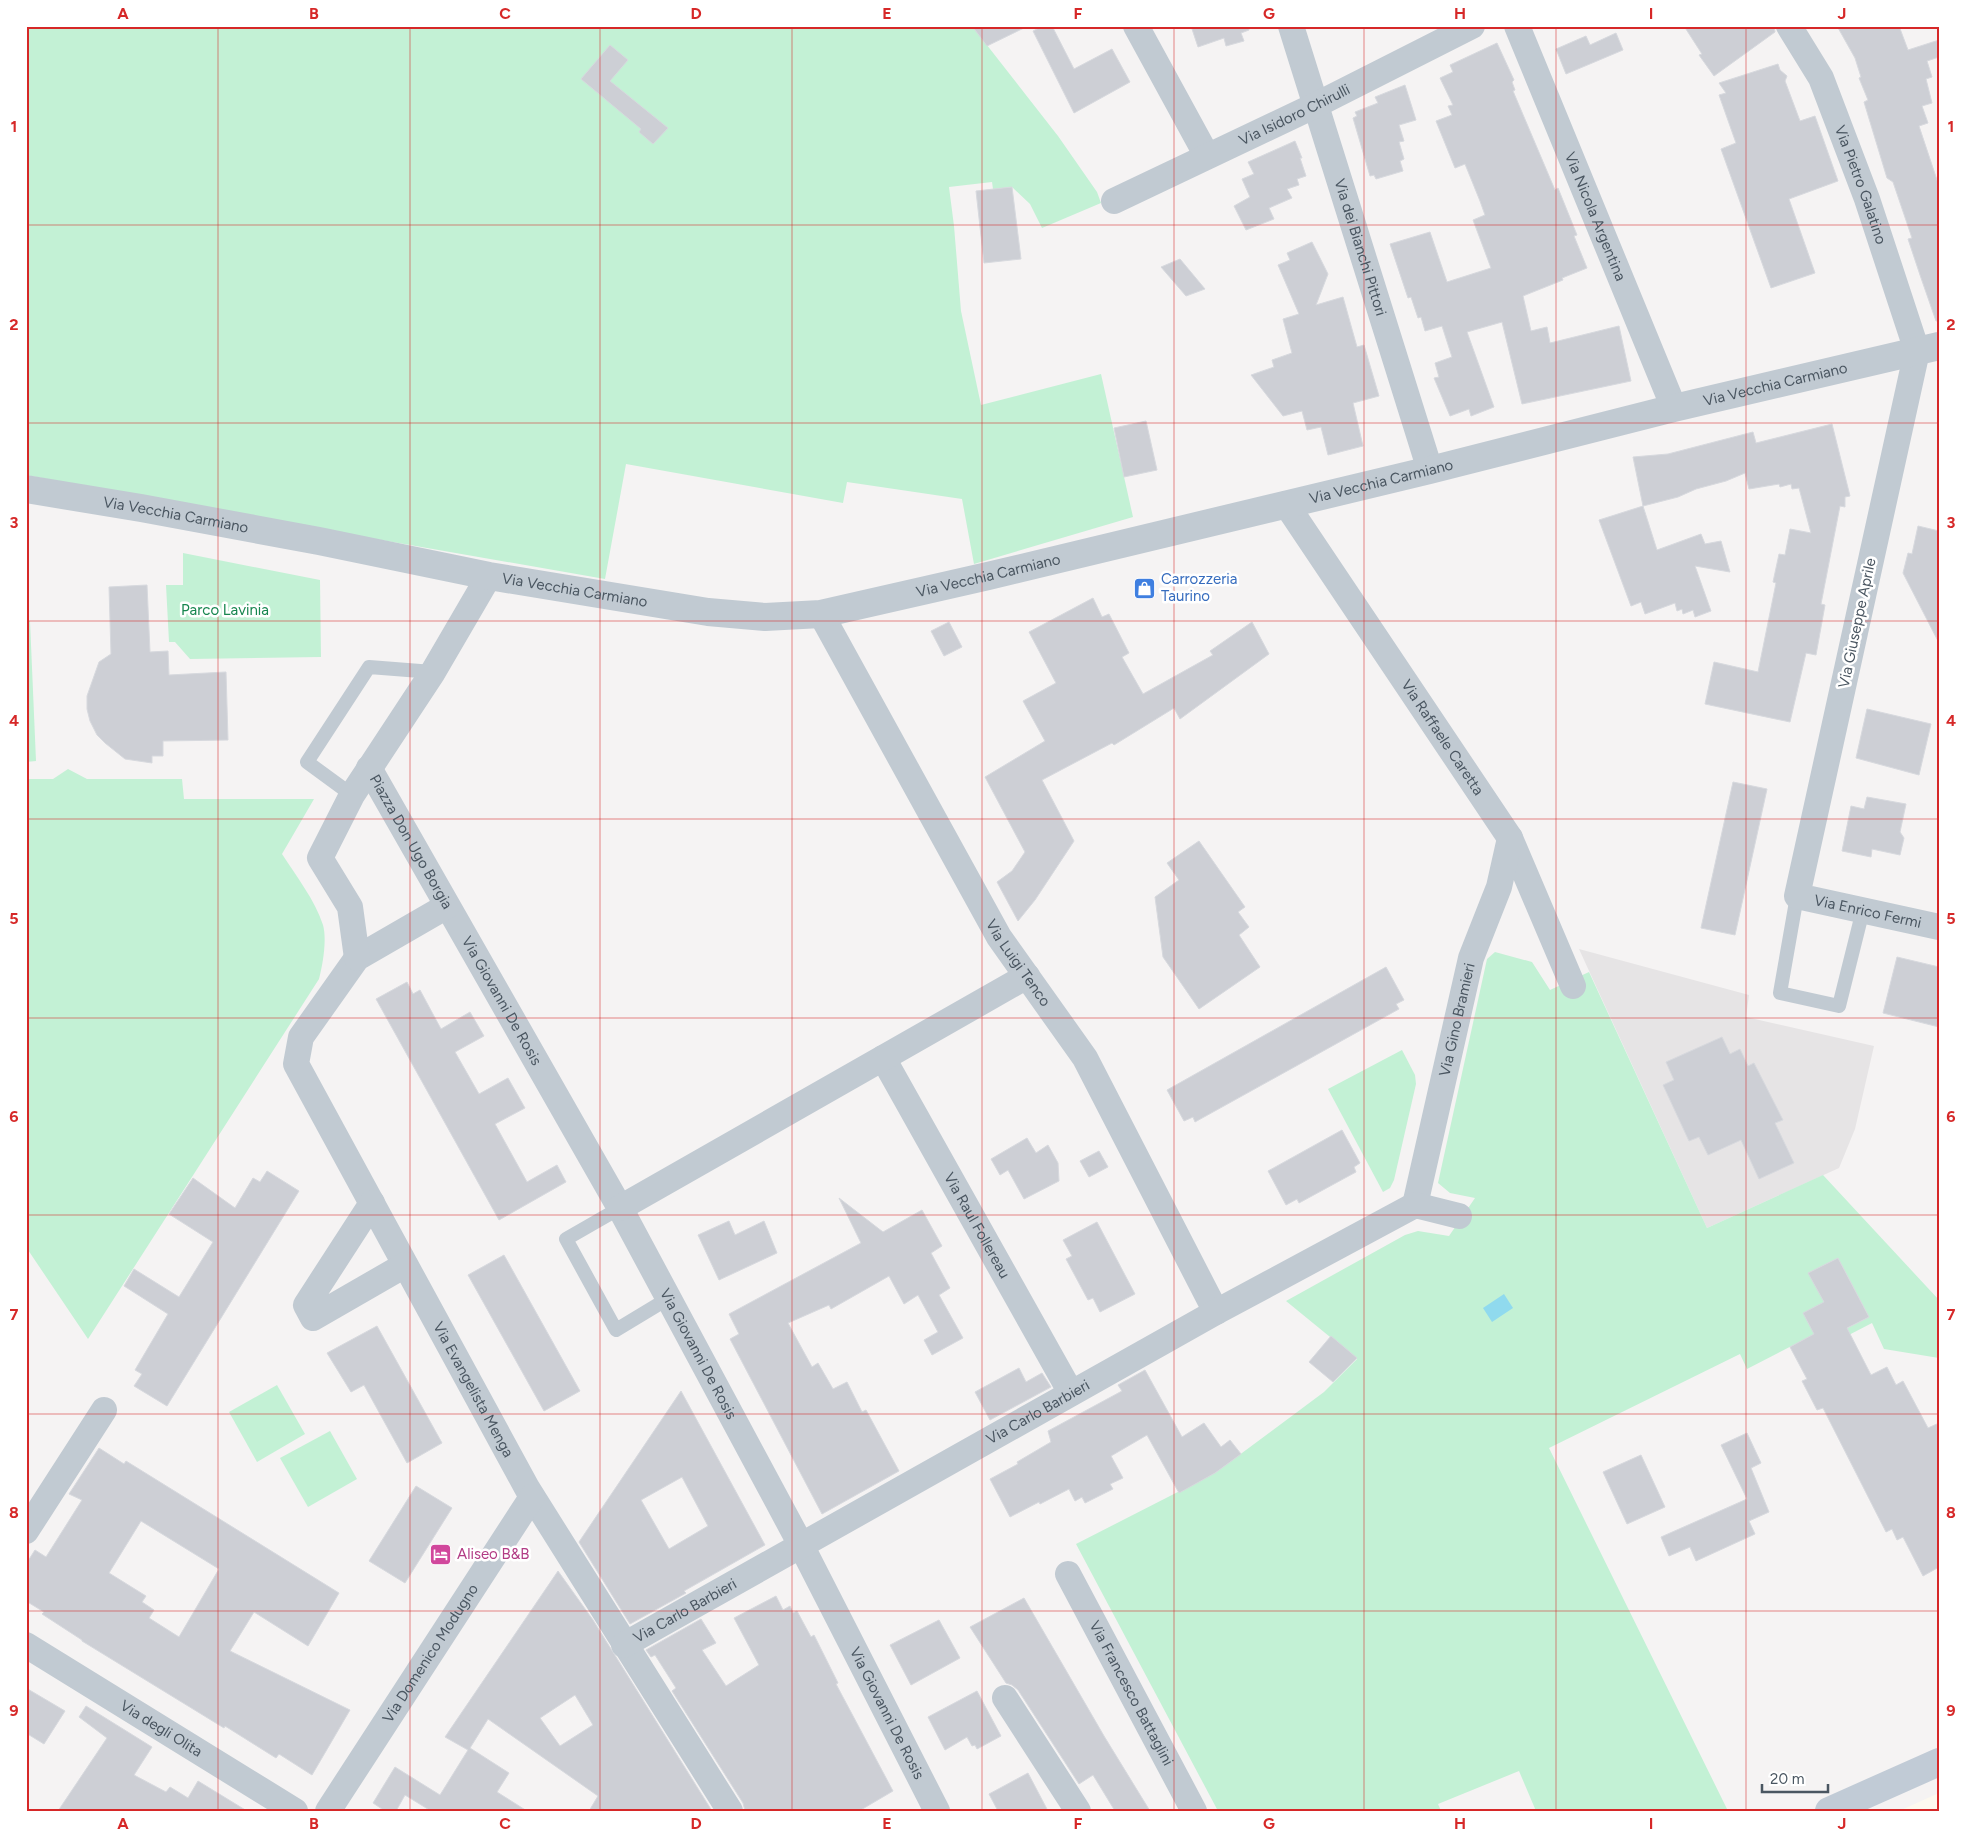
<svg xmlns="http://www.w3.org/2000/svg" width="1965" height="1837" font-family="Figtree,sans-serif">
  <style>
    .commercial { fill: #fdf9ef }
    .education { fill: #e6e4e5 }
    .green { fill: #c3f1d5 }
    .water { fill: #90daee }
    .building { fill: #cdcfd5; stroke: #d7d9de; fill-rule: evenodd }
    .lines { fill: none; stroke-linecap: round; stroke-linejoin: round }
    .service { stroke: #c1cad2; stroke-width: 14 }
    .minor { stroke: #c1cad2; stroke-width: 26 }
    .tertiary { stroke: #c1cad2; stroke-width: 28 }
    .secondary { stroke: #c1cbd6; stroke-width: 28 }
    .grid { fill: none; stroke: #d62828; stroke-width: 1; stroke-opacity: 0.55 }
    .labels { text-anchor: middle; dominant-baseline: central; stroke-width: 5; stroke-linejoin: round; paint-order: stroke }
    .street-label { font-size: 15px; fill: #4a5661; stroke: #fff }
    .shop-label { font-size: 15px; fill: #366cbe; stroke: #fff; text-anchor: start }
    .park-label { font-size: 15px; fill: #17864f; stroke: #fff }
    .hotel-label { font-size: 15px; fill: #b23c85; stroke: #fff; text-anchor: start }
    .neatline { fill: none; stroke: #d62828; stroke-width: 2 }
    .grid-label { font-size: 16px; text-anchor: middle; font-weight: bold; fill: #d62828 }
  </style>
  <rect width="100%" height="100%" fill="#f5f3f3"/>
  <path class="commercial" d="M1939,1793V1811H1899Z"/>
  <path class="education" d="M1579,949L1749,995L1746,1017L1874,1046L1855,1129L1839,1168L1707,1228Z"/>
  <g class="green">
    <path d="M26,26H972L1058,136L1097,192L1101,203L1042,228L1030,204L1012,187L993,189L992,182L949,187L954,226L961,311L981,405L1101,374L1133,517L974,564L962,499L847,482L843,503L626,464L605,579L249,517L26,475Z"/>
    <path d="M183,553L320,580L321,657L190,659L175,642H169L166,585H183Z"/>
    <path d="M26,621H30L36,761L26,762Z"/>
    <path d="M68,769L87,779H182L184,799H314L282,854C296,876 315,900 323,925C327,939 323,964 319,979L88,1339L26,1247V779H53Z"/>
    <path d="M1495,952L1532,962L1550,990L1589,972L1707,1228L1823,1175L1939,1300V1358L1884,1349L1872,1323L1843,1338L1840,1332L1869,1317L1838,1258L1809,1273L1824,1302L1822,1349L1805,1339L1747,1369L1740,1354L1549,1448L1728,1811H1536L1519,1771L1438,1804L1441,1811H1218L1076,1544L1215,1473L1324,1392L1357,1359L1286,1301L1405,1235L1418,1231L1449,1236L1475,1198L1450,1193L1438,1183L1487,959Z"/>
    <path d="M1402,1050L1415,1075L1416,1084L1394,1180L1390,1188L1383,1192L1328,1089Z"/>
    <path d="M277,1385L305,1434L257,1462L229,1412Z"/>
    <path d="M330,1431L357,1479L308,1507L280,1458Z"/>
  </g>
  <path class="water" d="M1504,1294L1513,1308L1492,1322L1483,1308Z"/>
  <g class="building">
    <path d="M972,26H1028L987,46Z"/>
    <path d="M1043,26H1052L1074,69L1112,49L1130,82L1074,113L1033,31Z"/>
    <path d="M1191,26H1249V30L1241,33L1244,41L1226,46L1224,38L1198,47Z"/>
    <path d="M1684,26H1774L1775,32L1714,76L1699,55L1702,54Z"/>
    <path d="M1837,26H1899L1908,50L1939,40V57L1927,61L1932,77L1926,79L1932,103L1922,106L1928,123L1919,126L1939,186V321H1936L1920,275L1908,239L1912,238L1893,182L1887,178L1864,102L1868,100L1859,78L1861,77L1855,58Z"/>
    <path d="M1616,33L1623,50L1566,74L1556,49L1586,36L1590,45Z"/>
    <path d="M1497,43L1514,80L1512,82L1515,90L1513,91L1555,190L1558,188L1577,235L1574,236L1587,268L1562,278L1563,280L1523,296L1531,331L1547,327L1550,343L1619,326L1631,381L1522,404L1502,322L1467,332L1494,407L1471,416L1469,409L1450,416L1434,378L1439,377L1435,363L1452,357L1442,326L1425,331L1421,317L1418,318L1411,297L1408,298L1390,244L1430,232L1447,282L1491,268L1473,220L1485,215L1480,201L1465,164L1455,168L1436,121L1452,115L1448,106L1453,105L1440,78L1453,72L1450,65Z"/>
    <path d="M610,45L628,60L610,81L668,128L653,144L639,132L641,129L581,79Z"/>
    <path d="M1778,64L1780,70L1787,76L1785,81L1800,121L1815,116L1838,181L1789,199L1815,273L1771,288L1721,149L1736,143L1719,95L1726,93L1719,83Z"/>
    <path d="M1405,85L1416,120L1399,125L1404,141L1399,142L1404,159L1400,161L1403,171L1376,179L1374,175L1370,176L1353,118L1357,116L1355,112L1378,103L1375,97Z"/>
    <path d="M1295,141L1302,158H1300L1306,176L1297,179L1299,185L1287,189L1292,198L1269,208L1274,219L1246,230L1234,206L1250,197L1242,179L1254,174L1248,162Z"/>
    <path d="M1012,187L1021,259L984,263L976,191Z"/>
    <path d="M1312,242L1328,274L1316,305L1343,297L1357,347L1364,345L1379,396L1353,403L1363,446L1328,455L1321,427L1307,430L1302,411L1283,416L1251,375L1274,367L1272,360L1292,353L1283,319L1299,314L1278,265L1290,260L1287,253Z"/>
    <path d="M1180,259L1205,289L1186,296L1161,267Z"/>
    <path d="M1146,421L1157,470L1124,477L1114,428Z"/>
    <path d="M1832,424L1850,496L1845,497V507L1840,506L1821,604L1825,605L1816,655L1806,653L1790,722L1705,704L1714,662L1758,672L1776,583L1773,582L1779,554L1785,555L1790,529L1811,533L1799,488L1792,489L1791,484L1780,487L1779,484L1749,489L1745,473L1726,481L1696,489L1678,497L1643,506L1633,457L1668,454L1753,432L1756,443Z"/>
    <path d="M1643,506L1657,550L1701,534L1705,544L1721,541L1730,572L1695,566L1711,611L1695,617L1693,610L1683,614L1682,609L1677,611L1675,603L1645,614L1641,602L1631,606L1599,520Z"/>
    <path d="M1918,526L1939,531V643L1903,573L1908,553L1912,554Z"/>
    <path d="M147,585L150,652L168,651L169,675L226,672L228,740L163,741V756H152V763L125,759L105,743L97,735L90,721L87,709V696L99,662L111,654L109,587Z"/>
    <path d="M1093,598L1102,617L1109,614L1129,653L1122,657L1143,694L1213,655L1210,651L1252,622L1269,654L1180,719L1174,708L1114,745L1112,743L1042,780L1074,841L1035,900L1018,921L997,882L1012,871L1025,852L985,777L1045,741L1023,701L1056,683L1029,632Z"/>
    <path d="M949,622L962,647L944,656L931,631Z"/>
    <path d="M1867,709L1931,724L1919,775L1856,758Z"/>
    <path d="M1733,782L1767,789L1735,935L1701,928Z"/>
    <path d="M1867,797L1906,804L1900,832L1904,838L1900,855L1872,849L1871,857L1842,851L1851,806L1864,809Z"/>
    <path d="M1199,841L1245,907L1238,912L1249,927L1239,935L1260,967L1199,1009L1163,957L1155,897L1179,880L1167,863Z"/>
    <path d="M1897,957L1939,967V1027L1883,1013Z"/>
    <path d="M1386,967L1404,1000L1396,1004L1399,1009L1195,1122L1193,1117L1184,1121L1167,1090Z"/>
    <path d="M407,982L413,994L420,990L441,1029L470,1012L484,1036L455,1052L479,1094L508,1078L525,1108L495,1124L527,1182L557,1165L566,1182L499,1220L376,999Z"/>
    <path d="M1722,1037L1730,1054L1740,1049L1748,1066L1754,1063L1783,1120L1775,1123L1794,1163L1759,1179L1741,1140L1708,1155L1699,1137L1689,1141L1663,1085L1674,1080L1666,1062Z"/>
    <path d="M1342,1130L1360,1163L1354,1167L1356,1172L1299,1203L1297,1199L1286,1205L1268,1171Z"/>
    <path d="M1027,1138L1036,1153L1048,1145L1058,1163L1059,1181L1024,1199L1008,1170L1000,1175L991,1159Z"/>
    <path d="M1099,1151L1108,1167L1089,1177L1080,1161Z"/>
    <path d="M267,1171L299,1191L167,1406L134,1386L142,1374L135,1370L168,1314L124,1286L134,1269L179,1297L213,1242L169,1214L193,1178L235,1208L253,1178L260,1182Z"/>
    <path d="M839,1198L883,1232L922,1210L942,1246L931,1253L950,1288L939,1295L963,1338L932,1355L924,1340L938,1332L918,1295L904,1304L889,1276L831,1309L829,1305L788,1323L812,1367L818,1363L833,1389L847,1382L862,1412L866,1410L899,1471L822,1514L730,1339L739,1334L729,1314L861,1243Z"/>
    <path d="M729,1221L735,1235L764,1221L777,1253L719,1280L698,1235Z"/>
    <path d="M1097,1222L1135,1294L1100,1312L1093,1298L1088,1300L1066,1259L1072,1256L1063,1240Z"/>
    <path d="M504,1255L580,1391L544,1411L468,1275Z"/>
    <path d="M1838,1258L1869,1317L1847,1328L1871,1375L1887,1367L1896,1385L1903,1381L1928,1428L1939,1423V1567L1923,1576L1903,1537L1897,1540L1892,1529L1886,1532L1823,1408L1817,1410L1802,1381L1807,1379L1790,1347L1814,1334L1803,1313L1824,1302L1808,1273Z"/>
    <path d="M377,1326L442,1443L407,1463L364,1385L351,1392L327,1353Z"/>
    <path d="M1331,1336L1357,1358L1333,1382L1309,1362Z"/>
    <path d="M1019,1368L1026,1382L1042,1373L1051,1387L990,1420L975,1392Z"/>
    <path d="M1145,1370L1182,1437L1204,1423L1221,1447L1230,1440L1241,1454L1215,1473L1179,1493L1147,1435L1111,1456L1123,1478L1110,1484L1113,1489L1085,1503L1082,1497L1075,1501L1069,1489L1040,1504L1039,1502L1010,1517L990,1479L1018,1464L1017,1462L1051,1442L1048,1431L1122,1391L1118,1385Z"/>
    <path d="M681,1391L765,1545L684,1591L686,1593L630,1624L579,1542ZM682,1477L708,1526L669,1549L641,1500Z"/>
    <path d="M1747,1433L1761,1463L1751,1468L1769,1512L1749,1521L1755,1534L1696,1561L1690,1547L1669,1556L1661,1537L1747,1499L1721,1445Z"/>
    <path d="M99,1448L124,1464L126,1461L339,1593L308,1646L254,1612L230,1651L350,1710L312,1775L279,1754L276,1758L225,1726L224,1728L82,1641V1640L42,1614L44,1612L26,1601V1564L35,1550L46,1557L82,1500L69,1494ZM141,1521L219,1569L179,1637L149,1618L154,1610L142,1602L146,1596L109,1573Z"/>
    <path d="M1641,1455L1665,1507L1627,1524L1603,1472Z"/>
    <path d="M416,1486L452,1508L405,1583L369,1561Z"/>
    <path d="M558,1571L593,1620L712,1811H589L598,1796L488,1719L470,1748L509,1773L497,1792L527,1811H431L405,1795L396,1811H385L373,1803L395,1767L440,1795L468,1750L445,1737ZM575,1695L593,1725L560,1746L540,1718Z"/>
    <path d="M776,1596L783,1610L790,1606L793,1613L797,1611L811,1637L814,1635L838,1683L836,1684L893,1791L859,1811H745L743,1803L672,1691L676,1688L655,1655L651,1657L646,1650L701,1619L716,1643L702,1650L726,1686L759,1665L734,1618Z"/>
    <path d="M1024,1598L1104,1736L1150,1811H1115L1093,1775L1079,1784L1018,1690L1012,1685L1006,1683L970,1627Z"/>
    <path d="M939,1620L960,1658L911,1685L890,1645Z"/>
    <path d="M26,1688L65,1711L44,1744L26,1733Z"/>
    <path d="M977,1691L1001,1736L977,1749L975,1745L972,1746L967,1737L945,1750L928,1717Z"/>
    <path d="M86,1706L152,1747L134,1775L166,1792L170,1787L188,1798L198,1781L247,1811H58L107,1738L79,1717Z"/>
    <path d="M1028,1773L1048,1811H998L989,1794Z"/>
  </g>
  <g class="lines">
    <g class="service">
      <path d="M352,795L307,762L369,667L433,672"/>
      <path d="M1797,896L1780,993L1839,1006L1863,910"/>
      <path d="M620,1208L566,1239L616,1330L669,1298"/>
    </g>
    <g class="minor">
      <path d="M1136,26L1207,156"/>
      <path id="s1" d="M1291,26L1430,470"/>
      <path id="s2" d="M1517,26L1674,408"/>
      <path id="s3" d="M1789,26L1821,78L1867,199L1917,351L1797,896L1939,927"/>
      <path id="s4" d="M1114,201L1316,105L1472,26"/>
      <path id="s5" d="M1286,504L1510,838L1573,986"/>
      <path id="s6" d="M821,614L999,937L1085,1058L1216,1312"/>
      <path id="s7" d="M369,768L620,1208L801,1545L937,1811"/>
      <path id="s8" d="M447,906L357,958L301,1037L296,1064L527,1488L730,1811"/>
      <path d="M357,958L350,907L320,858L352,795L433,672L489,576"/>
      <path id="s9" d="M883,1058L1071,1393"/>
      <path d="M372,1203L306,1305L313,1318L405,1265"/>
      <path id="s10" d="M1415,1205L1471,958L1499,887L1510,838"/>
      <path d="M620,1208L1027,976"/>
      <path d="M26,1531L104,1410"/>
      <path id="s11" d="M1068,1574L1194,1811"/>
      <path id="s12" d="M26,1645L295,1811"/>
      <path id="s13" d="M624,1645L1216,1312L1415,1205L1459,1216"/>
      <path d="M1005,1698L1078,1811"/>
      <path id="s14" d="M328,1811L532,1497"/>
    </g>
    <path class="tertiary" id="s15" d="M26,489L141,508L319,541L489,576L708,612L765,617L821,614L988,576L1430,470L1674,408L1939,346"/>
    <path class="secondary" d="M1829,1811L1939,1762"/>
  </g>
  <path class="grid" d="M218,26V1811M410,26V1811M600,26V1811M792,26V1811M982,26V1811M1174,26V1811M1364,26V1811M1556,26V1811M1746,26V1811M26,225H1939M26,423H1939M26,621H1939M26,819H1939M26,1018H1939M26,1215H1939M26,1414H1939M26,1611H1939"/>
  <defs>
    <symbol id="shop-square" viewBox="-11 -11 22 22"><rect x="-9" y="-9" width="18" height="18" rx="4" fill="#3f7fe0" stroke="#fff"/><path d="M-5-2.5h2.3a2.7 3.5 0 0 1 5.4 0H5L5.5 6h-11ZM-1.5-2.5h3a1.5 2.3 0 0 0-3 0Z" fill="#fff"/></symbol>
    <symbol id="hotel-square" viewBox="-11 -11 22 22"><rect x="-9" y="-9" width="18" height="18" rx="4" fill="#d1479c" stroke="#fff"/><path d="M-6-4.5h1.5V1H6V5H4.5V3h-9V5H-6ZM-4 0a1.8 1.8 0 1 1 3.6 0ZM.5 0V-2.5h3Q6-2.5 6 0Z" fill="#fff"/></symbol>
  </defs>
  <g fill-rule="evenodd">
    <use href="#shop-square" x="1132" y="576" width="25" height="25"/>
    <use href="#hotel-square" x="428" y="1542" width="25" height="25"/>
  </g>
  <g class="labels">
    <g class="street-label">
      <text stroke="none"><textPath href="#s4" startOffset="200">Via Isidoro Chirulli</textPath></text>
      <text stroke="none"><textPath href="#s3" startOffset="175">Via Pietro Galatino</textPath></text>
      <text stroke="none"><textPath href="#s2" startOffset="206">Via Nicola Argentina</textPath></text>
      <text stroke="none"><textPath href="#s1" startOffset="232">Via dei Bianchi Pittori</textPath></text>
      <text stroke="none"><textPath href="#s15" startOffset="1788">Via Vecchia Carmiano</textPath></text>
      <text stroke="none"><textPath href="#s15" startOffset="1382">Via Vecchia Carmiano</textPath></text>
      <text stroke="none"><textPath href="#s15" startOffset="152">Via Vecchia Carmiano</textPath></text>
      <text stroke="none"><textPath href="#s15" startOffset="978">Via Vecchia Carmiano</textPath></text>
      <text stroke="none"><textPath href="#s15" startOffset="558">Via Vecchia Carmiano</textPath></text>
      <text transform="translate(1857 623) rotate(-78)">Via Giuseppe Aprile</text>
      <text stroke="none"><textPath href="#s5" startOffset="281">Via Raffaele Caretta</textPath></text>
      <text stroke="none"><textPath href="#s7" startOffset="85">Piazza Don Ugo Borgia</textPath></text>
      <text stroke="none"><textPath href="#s3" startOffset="981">Via Enrico Fermi</textPath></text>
      <text stroke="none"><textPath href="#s6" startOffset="401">Via Luigi Tenco</textPath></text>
      <text stroke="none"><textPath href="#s7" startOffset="268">Via Giovanni De Rosis</textPath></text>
      <text stroke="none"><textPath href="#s10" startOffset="190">Via Gino Bramieri</textPath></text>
      <text stroke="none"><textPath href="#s9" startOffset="192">Via Raul Follereau</textPath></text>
      <text stroke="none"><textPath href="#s7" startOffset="672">Via Giovanni De Rosis</textPath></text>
      <text stroke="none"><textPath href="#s8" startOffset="599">Via Evangelista Menga</textPath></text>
      <text stroke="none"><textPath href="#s13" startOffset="475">Via Carlo Barbieri</textPath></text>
      <text stroke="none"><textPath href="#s13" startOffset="70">Via Carlo Barbieri</textPath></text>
      <text stroke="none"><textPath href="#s14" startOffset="188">Via Domenico Modugno</textPath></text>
      <text stroke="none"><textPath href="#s11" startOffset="135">Via Francesco Battaglini</textPath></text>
      <text stroke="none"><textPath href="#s7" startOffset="1078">Via Giovanni De Rosis</textPath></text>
      <text stroke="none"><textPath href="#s12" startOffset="159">Via degli Olita</textPath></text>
    </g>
    <g class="shop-label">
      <text x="1161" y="579">Carrozzeria<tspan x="1161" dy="17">Taurino</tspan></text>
    </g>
    <g class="park-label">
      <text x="225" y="610">Parco Lavinia</text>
    </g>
    <g class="hotel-label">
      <text x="457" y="1554">Aliseo B&amp;B</text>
    </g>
  </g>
  <rect width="1965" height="1837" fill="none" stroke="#ffffff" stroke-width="55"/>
  <path d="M1762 1784v8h66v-8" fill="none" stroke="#4a5661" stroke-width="2.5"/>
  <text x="1770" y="1784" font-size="15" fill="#4a5661" stroke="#ffffff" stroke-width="4" paint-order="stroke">20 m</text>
  <rect x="28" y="28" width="1910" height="1782" class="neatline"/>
  <g class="grid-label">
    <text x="123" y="19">A</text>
    <text x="314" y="19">B</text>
    <text x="505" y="19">C</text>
    <text x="696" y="19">D</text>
    <text x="887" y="19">E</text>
    <text x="1078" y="19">F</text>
    <text x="1269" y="19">G</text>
    <text x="1460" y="19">H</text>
    <text x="1651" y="19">I</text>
    <text x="1842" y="19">J</text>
    <text x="14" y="132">1</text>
    <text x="1951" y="132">1</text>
    <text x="14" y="330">2</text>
    <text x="1951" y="330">2</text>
    <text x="14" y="528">3</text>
    <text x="1951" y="528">3</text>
    <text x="14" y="726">4</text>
    <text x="1951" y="726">4</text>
    <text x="14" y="924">5</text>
    <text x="1951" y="924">5</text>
    <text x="14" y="1122">6</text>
    <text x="1951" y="1122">6</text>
    <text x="14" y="1320">7</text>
    <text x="1951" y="1320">7</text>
    <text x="14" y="1518">8</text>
    <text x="1951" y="1518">8</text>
    <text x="14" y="1716">9</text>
    <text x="1951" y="1716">9</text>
    <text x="123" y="1829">A</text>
    <text x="314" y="1829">B</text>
    <text x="505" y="1829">C</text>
    <text x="696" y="1829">D</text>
    <text x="887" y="1829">E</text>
    <text x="1078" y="1829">F</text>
    <text x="1269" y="1829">G</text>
    <text x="1460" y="1829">H</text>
    <text x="1651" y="1829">I</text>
    <text x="1842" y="1829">J</text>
  </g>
</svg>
